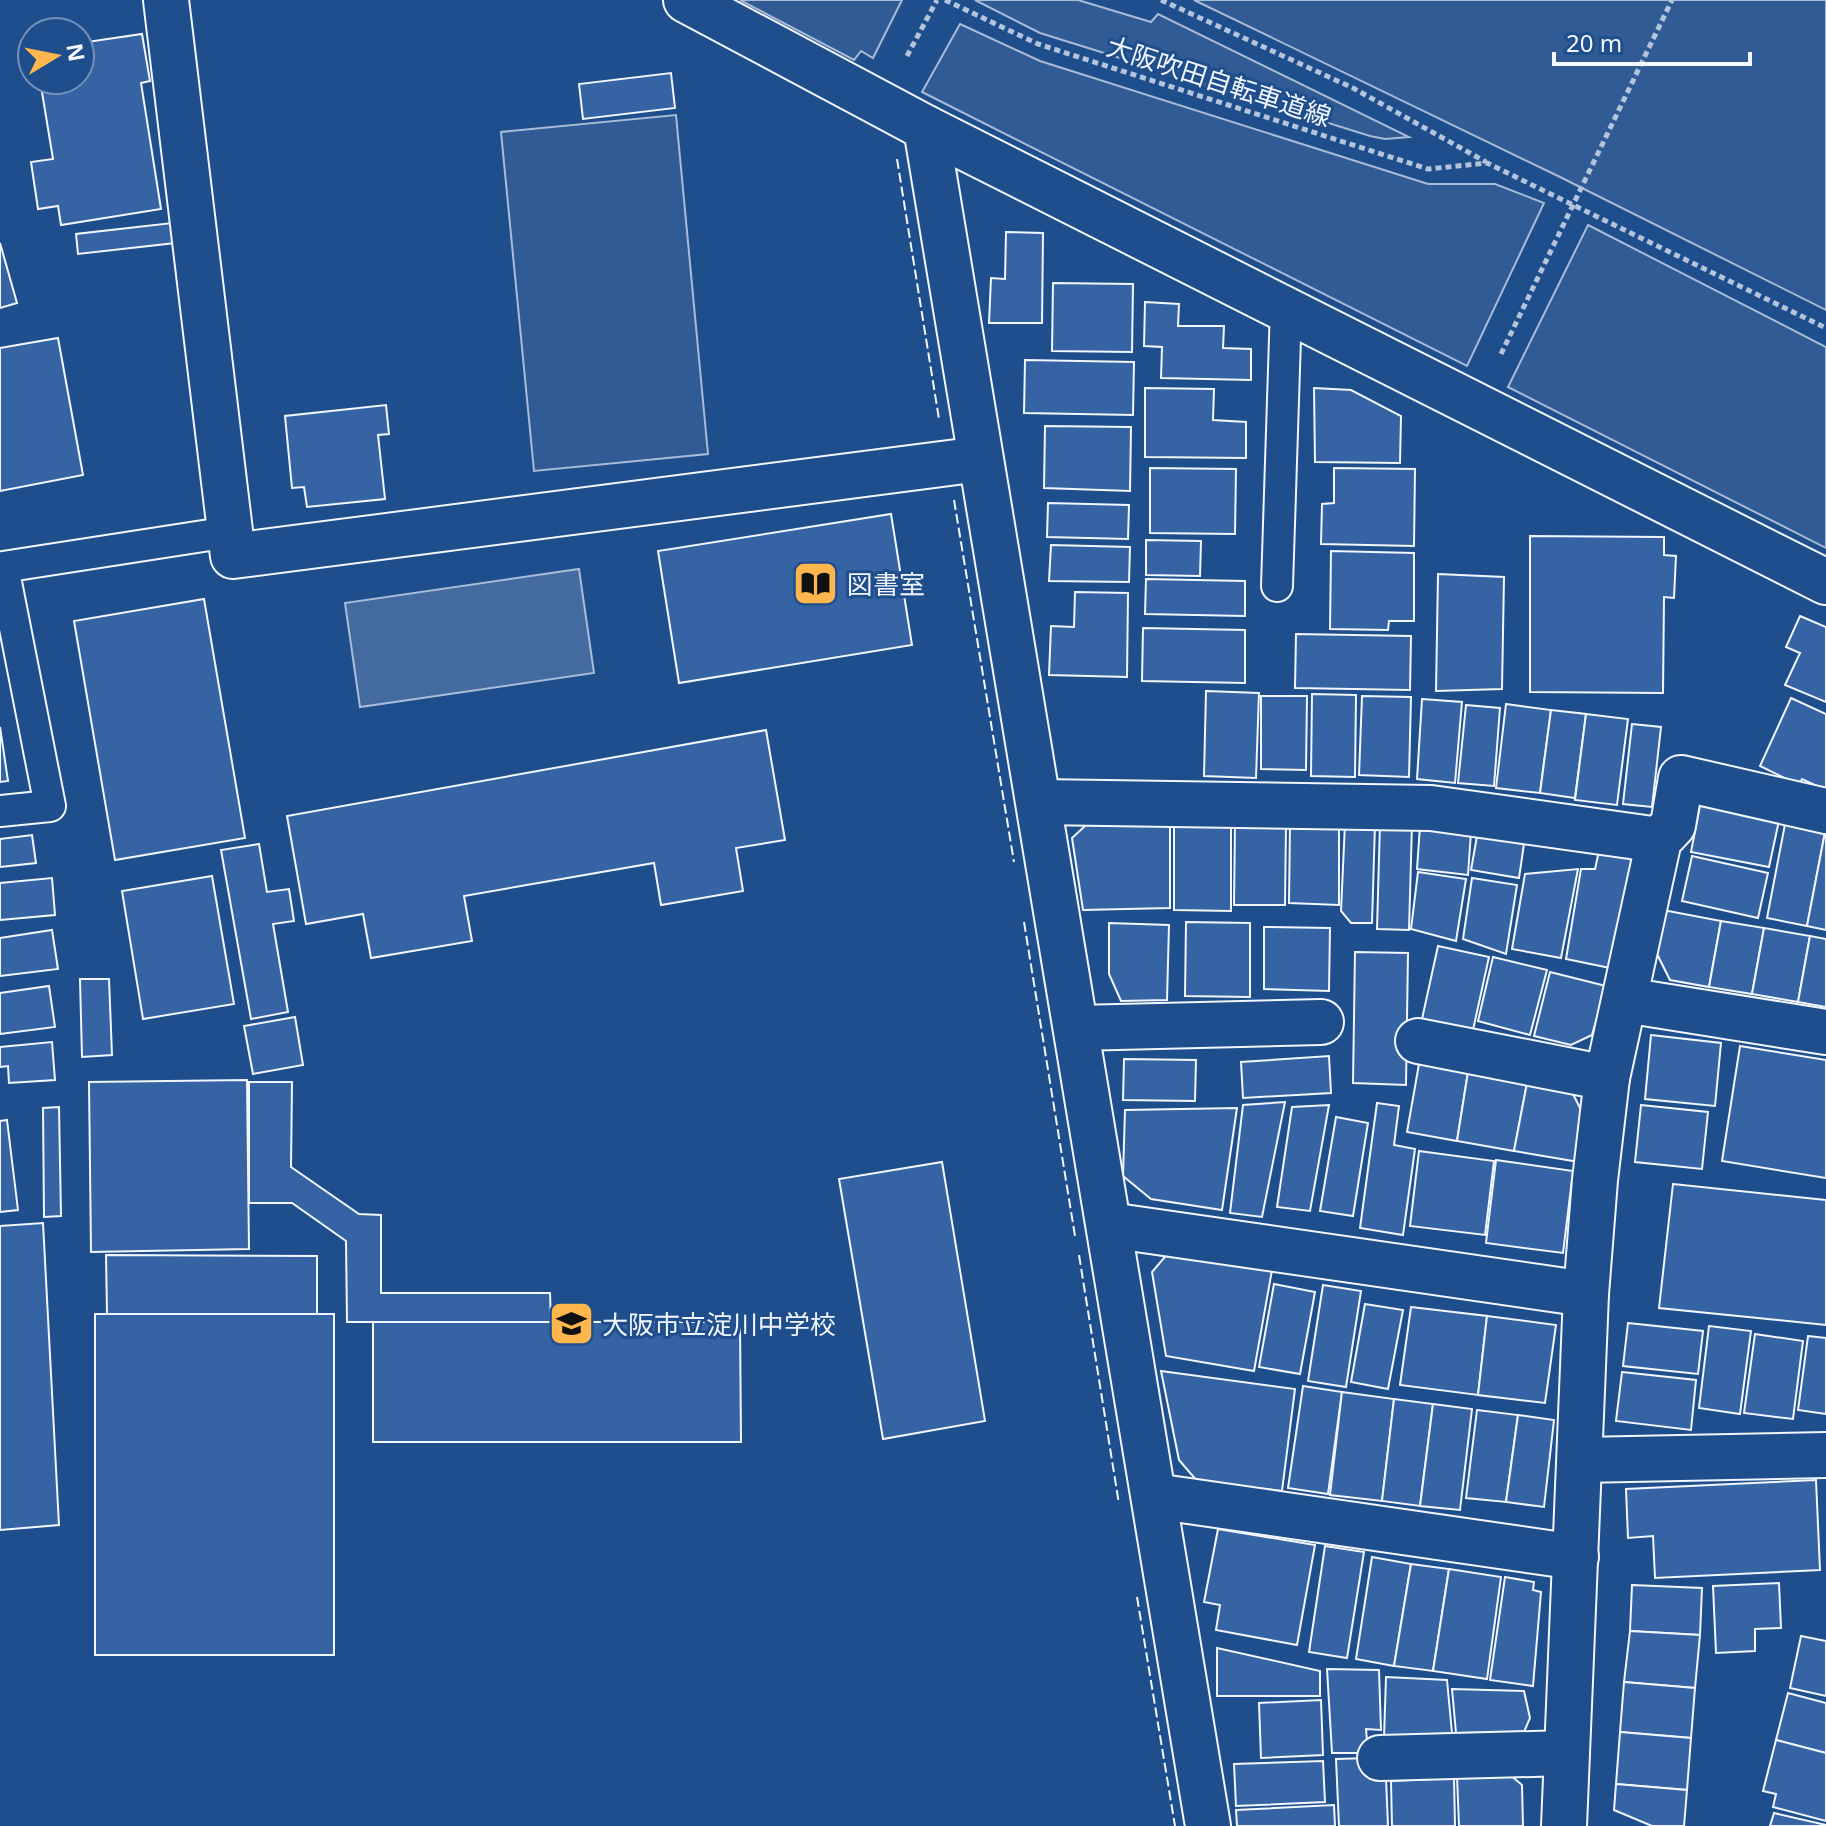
<svg xmlns="http://www.w3.org/2000/svg" width="1826" height="1826" font-family="'Noto Sans','Noto Sans JP',sans-serif">
  <style>
    .built { fill: #305b95; stroke: #a8bbd7; stroke-width: 2 }
    .water { fill: #446ba0; stroke: #a8bbd7; stroke-width: 2 }
    .building { fill: #3563a3; stroke: #f2f6ff; stroke-width: 2 }
    .lines { fill: none; stroke-linecap: round; stroke-linejoin: round }
    .service-casing { stroke: #f2f6ff; stroke-width: 34 }
    .minor-casing { stroke: #f2f6ff; stroke-width: 48 }
    .path { stroke: #b3c4dc; stroke-width: 5; stroke-dasharray: 6 4; stroke-linecap: butt }
    .service { stroke: #1f4e8c; stroke-width: 30 }
    .minor { stroke: #1f4e8c; stroke-width: 44 }
    .fence { stroke: #f2f6ff; stroke-width: 2; stroke-dasharray: 10 4; stroke-linecap: butt }
    .labels { text-anchor: middle; dominant-baseline: central; stroke-width: 6; stroke-linejoin: round; paint-order: stroke }
    .street-label { font-size: 26px; fill: #f2f6ff; stroke: #1f4e8c }
    .poi-label { font-size: 26px; fill: #f2f6ff; stroke: #1f4e8c; text-anchor: start }
  </style>
  <rect width="100%" height="100%" fill="#1f4e8c"/>
  <g class="built">
    <path d="M740,0H902L873,58L861,51L854,60Z"/>
    <path d="M975,0H1078L1151,22L1158,14L1409,137L1385,139L1370,136L1040,33Z"/>
    <path d="M1194,0H1826V310L1560,177Z"/>
    <path d="M960,24L1040,61L1428,184H1495L1544,203L1467,366L922,92Z"/>
    <path d="M676,115L708,454L534,471L501,132Z"/>
    <path d="M1588,225L1826,347V548L1508,387Z"/>
  </g>
  <path class="water" d="M579,569L594,673L360,707L345,603Z"/>
  <g class="building">
    <path d="M142,34L150,81L141,83L161,209L61,225L58,206L38,209L31,162L53,159L40,80H80V43Z"/>
    <path d="M671,73L675,108L583,119L579,84Z"/>
    <path d="M172,223L175,243L78,254L76,234Z"/>
    <path d="M1006,232L1043,233L1042,323H989L991,278L1005,279Z"/>
    <path d="M0,243L17,303L0,308Z"/>
    <path d="M1053,283L1133,284L1132,352L1052,351Z"/>
    <path d="M1145,302L1179,304L1178,326H1224L1223,348L1251,349V380L1161,378L1162,347L1144,346Z"/>
    <path d="M58,338L83,475L0,491V348Z"/>
    <path d="M1025,360L1134,362L1133,415L1024,413Z"/>
    <path d="M1145,388L1214,389L1213,420L1246,422V458L1145,457Z"/>
    <path d="M1314,388L1351,390L1401,416L1400,463L1315,462Z"/>
    <path d="M386,405L389,434L378,435L385,499L307,507L304,487L292,488L285,416Z"/>
    <path d="M1045,426L1131,427L1130,491L1044,488Z"/>
    <path d="M1150,468L1236,469L1235,534L1150,533Z"/>
    <path d="M1334,468L1415,469L1414,546L1321,544L1322,504L1334,503Z"/>
    <path d="M1048,503L1129,505L1128,539L1047,537Z"/>
    <path d="M891,514L912,645L679,683L658,551Z"/>
    <path d="M1530,536L1664,537V555L1676,556L1674,598L1664,597L1663,693L1530,692Z"/>
    <path d="M1146,540L1201,541L1200,576L1146,575Z"/>
    <path d="M1051,545L1130,547L1129,582L1049,581Z"/>
    <path d="M1331,551L1414,553V621H1389L1388,630L1330,629Z"/>
    <path d="M1438,574L1504,577L1502,689L1436,691Z"/>
    <path d="M1146,579L1245,581V616L1145,614Z"/>
    <path d="M1075,592L1128,593L1127,677L1049,675L1051,626L1074,627Z"/>
    <path d="M204,599L245,838L115,860L74,621Z"/>
    <path d="M1800,616L1826,627V702L1785,685L1800,653L1786,647Z"/>
    <path d="M1143,628L1245,630V683L1142,681Z"/>
    <path d="M1296,634L1411,636L1410,690L1295,688Z"/>
    <path d="M1206,691L1259,693L1256,778L1204,776Z"/>
    <path d="M1312,694L1356,695L1355,777L1311,776Z"/>
    <path d="M1261,696H1307L1306,770L1261,769Z"/>
    <path d="M1362,696L1411,697L1409,777L1359,775Z"/>
    <path d="M1791,698L1826,714V790L1802,779L1799,785L1760,766Z"/>
    <path d="M1422,699L1462,702L1455,783L1417,779Z"/>
    <path d="M1506,704L1551,710L1540,793L1496,788Z"/>
    <path d="M1466,705L1500,708L1494,786L1458,783Z"/>
    <path d="M1551,710L1586,714L1575,798L1540,793Z"/>
    <path d="M1586,714L1628,719L1617,805L1575,800Z"/>
    <path d="M1632,724L1661,727L1652,807L1623,804Z"/>
    <path d="M0,727L8,781L0,782Z"/>
    <path d="M766,730L785,840L736,848L743,891L661,905L654,863L464,896L472,941L371,958L363,914L306,924L287,816Z"/>
    <path d="M1701,800L1780,816L1769,867L1691,852Z"/>
    <path d="M1786,819L1826,827L1807,926L1767,918Z"/>
    <path d="M1235,823L1286,824L1285,905H1234Z"/>
    <path d="M1345,823L1375,824L1372,923H1351L1341,911Z"/>
    <path d="M1380,823L1412,824L1409,930L1377,929Z"/>
    <path d="M1290,824L1339,825V905L1289,903Z"/>
    <path d="M1086,825L1170,826V908L1083,910L1072,838Z"/>
    <path d="M1174,825L1231,826V911L1174,910Z"/>
    <path d="M1420,826L1471,832L1468,875L1417,869Z"/>
    <path d="M1826,827V930L1807,926Z"/>
    <path d="M32,835L36,863L0,867V839Z"/>
    <path d="M1477,836L1524,844L1519,878L1471,870Z"/>
    <path d="M259,844L267,892L289,889L294,921L273,924L288,1012L251,1019L221,850Z"/>
    <path d="M1599,851L1626,853L1635,866L1615,969L1566,959L1581,869H1595Z"/>
    <path d="M1692,856L1768,873L1758,918L1682,901Z"/>
    <path d="M1578,869L1561,958L1512,949L1525,874Z"/>
    <path d="M1418,872L1466,879L1456,941L1411,929Z"/>
    <path d="M212,876L234,1004L143,1019L122,891Z"/>
    <path d="M52,878L55,915L0,920V883Z"/>
    <path d="M1472,878L1517,885L1506,954L1463,939Z"/>
    <path d="M1663,910L1721,921L1709,987L1670,980L1656,952Z"/>
    <path d="M1721,921L1764,928L1752,994L1709,987Z"/>
    <path d="M1186,922L1250,923V997L1185,996Z"/>
    <path d="M1109,923L1169,925L1167,1000L1121,1001L1109,974Z"/>
    <path d="M1264,927L1330,928L1329,991L1264,989Z"/>
    <path d="M1764,928L1810,936L1798,1002L1752,994Z"/>
    <path d="M52,930L58,969L0,976V938Z"/>
    <path d="M1810,936L1826,939V1007L1798,1002Z"/>
    <path d="M1438,946L1489,957L1473,1030L1422,1019Z"/>
    <path d="M1355,952L1408,953L1406,1085L1353,1083Z"/>
    <path d="M1493,957L1547,970L1530,1035L1478,1021Z"/>
    <path d="M1550,972L1606,986L1592,1035L1571,1045L1534,1036Z"/>
    <path d="M80,979H109L112,1055L82,1057Z"/>
    <path d="M49,986L55,1027L0,1034V993Z"/>
    <path d="M295,1017L303,1065L253,1074L244,1026Z"/>
    <path d="M1651,1035L1721,1043L1715,1106L1645,1099Z"/>
    <path d="M52,1042L55,1080L9,1083L8,1066L0,1067V1047Z"/>
    <path d="M1740,1046L1826,1060V1178L1722,1161Z"/>
    <path d="M1329,1056L1331,1093L1243,1098L1241,1062Z"/>
    <path d="M1124,1059L1196,1060L1195,1101L1123,1100Z"/>
    <path d="M1419,1064L1468,1072L1457,1141L1407,1132Z"/>
    <path d="M1468,1072L1527,1083L1514,1151L1457,1141Z"/>
    <path d="M247,1080L249,1249L91,1252L89,1082Z"/>
    <path d="M249,1082H292L291,1167L359,1214L381,1215V1293H550L551,1322H347L346,1241L292,1203H249Z"/>
    <path d="M1527,1083L1571,1090L1586,1120L1579,1162L1514,1151Z"/>
    <path d="M1285,1102L1262,1217L1230,1213L1243,1105Z"/>
    <path d="M1377,1103L1399,1106L1394,1145L1415,1149L1403,1235L1360,1228Z"/>
    <path d="M1329,1105L1310,1211L1277,1207L1292,1107Z"/>
    <path d="M1641,1105L1708,1112L1702,1169L1635,1162Z"/>
    <path d="M59,1107L61,1216L44,1217L43,1108Z"/>
    <path d="M1237,1108L1222,1210L1151,1199L1123,1176L1125,1110Z"/>
    <path d="M1336,1117L1368,1123L1353,1216L1320,1211Z"/>
    <path d="M7,1120L18,1210L0,1212V1121Z"/>
    <path d="M1419,1151L1494,1161L1485,1235L1410,1226Z"/>
    <path d="M1496,1160L1573,1171L1563,1253L1486,1243Z"/>
    <path d="M942,1162L985,1421L883,1439L839,1179Z"/>
    <path d="M1673,1184L1826,1200V1325L1659,1308Z"/>
    <path d="M43,1223L59,1525L0,1530V1226Z"/>
    <path d="M1169,1252L1272,1270L1254,1371L1166,1356L1152,1272Z"/>
    <path d="M106,1255L317,1256V1314H107Z"/>
    <path d="M1274,1284L1315,1292L1300,1374L1259,1367Z"/>
    <path d="M1323,1285L1361,1291L1346,1387L1308,1381Z"/>
    <path d="M1365,1304L1403,1310L1388,1389L1351,1382Z"/>
    <path d="M1411,1307L1487,1316L1478,1395L1400,1385Z"/>
    <rect x="95" y="1314" width="239" height="341"/>
    <path d="M1487,1316L1556,1325L1545,1403L1478,1395Z"/>
    <path d="M373,1322H740L741,1442H373Z"/>
    <path d="M1628,1323L1703,1331L1698,1374L1623,1366Z"/>
    <path d="M1709,1326L1751,1331L1740,1414L1699,1408Z"/>
    <path d="M1755,1334L1803,1341L1793,1419L1744,1413Z"/>
    <path d="M1808,1336L1826,1338V1414L1798,1410Z"/>
    <path d="M1161,1371L1295,1389L1282,1491L1197,1481L1179,1460Z"/>
    <path d="M1622,1372L1696,1380L1691,1430L1616,1421Z"/>
    <path d="M1303,1386L1342,1392L1328,1494L1288,1488Z"/>
    <path d="M1342,1392L1394,1399L1382,1501L1330,1495Z"/>
    <path d="M1394,1399L1433,1404L1420,1506L1382,1501Z"/>
    <path d="M1433,1404L1472,1409L1460,1510L1420,1506Z"/>
    <path d="M1477,1410L1518,1415L1506,1502L1466,1498Z"/>
    <path d="M1518,1415L1554,1420L1544,1507L1506,1502Z"/>
    <path d="M1816,1480L1820,1570L1655,1578L1653,1536L1628,1538L1626,1489Z"/>
    <path d="M1218,1529L1315,1545L1297,1645L1216,1630L1220,1605L1204,1602Z"/>
    <path d="M1325,1546L1364,1552L1347,1658L1309,1652Z"/>
    <path d="M1372,1557L1411,1564L1394,1666L1356,1659Z"/>
    <path d="M1411,1564L1449,1569L1433,1671L1394,1666Z"/>
    <path d="M1449,1569L1501,1577L1487,1679L1433,1671Z"/>
    <path d="M1505,1577L1534,1582L1533,1590L1541,1592L1533,1686L1490,1680Z"/>
    <path d="M1779,1583L1781,1628L1755,1629V1651L1716,1653L1713,1586Z"/>
    <path d="M1632,1585L1702,1588L1700,1635L1630,1631Z"/>
    <path d="M1630,1631L1700,1635L1695,1688L1624,1682Z"/>
    <path d="M1801,1636L1826,1641V1696L1790,1688Z"/>
    <path d="M1217,1648L1320,1671V1696H1217Z"/>
    <path d="M1327,1669L1379,1670L1381,1730L1366,1729L1368,1753H1332Z"/>
    <path d="M1386,1677L1447,1680L1452,1733L1384,1738Z"/>
    <path d="M1624,1682L1695,1688L1691,1738L1620,1732Z"/>
    <path d="M1452,1689L1524,1691L1530,1718L1524,1732L1456,1733Z"/>
    <path d="M1788,1693L1826,1703V1753L1776,1740Z"/>
    <path d="M1321,1700L1323,1755L1261,1758L1259,1703Z"/>
    <path d="M1620,1732L1691,1738L1687,1790L1616,1784Z"/>
    <path d="M1776,1740L1826,1753V1821L1773,1807L1776,1794L1763,1791Z"/>
    <path d="M1370,1758V1779L1386,1778L1388,1826H1339L1336,1759Z"/>
    <path d="M1323,1761L1325,1802L1236,1806L1234,1764Z"/>
    <path d="M1509,1774L1522,1785L1523,1826H1459L1457,1776Z"/>
    <path d="M1454,1778L1455,1826H1392L1391,1781Z"/>
    <path d="M1616,1784L1687,1790L1684,1826H1652L1614,1810Z"/>
    <path d="M1334,1805L1335,1826H1237L1236,1810Z"/>
    <path d="M1774,1813L1826,1825V1826H1770Z"/>
  </g>
  <g class="lines">
    <defs>
      <g id="service">
        <path d="M1277,586L1286,307"/>
        <path d="M0,811L50,806L3,567L229,532"/>
      </g>
      <g id="minor">
        <path d="M166,0L233,556L980,459"/>
        <path d="M686,0L926,128L1826,582"/>
        <path d="M926,128L1208,1826"/>
        <path d="M1039,802L1431,808L1659,840"/>
        <path d="M1625,1000L1826,1032"/>
        <path d="M1076,1028L1321,1022"/>
        <path d="M1418,1041L1607,1078"/>
        <path d="M1109,1225L1586,1294"/>
        <path d="M1580,1460L1826,1455"/>
        <path d="M1154,1496L1576,1557"/>
        <path d="M1380,1758L1567,1753"/>
        <path d="M1564,1826L1586,1294L1595,1180L1607,1078L1659,840L1673,825L1681,778L1826,811"/>
      </g>
    </defs>
    <use href="#service" class="service-casing"/>
    <use href="#minor" class="minor-casing"/>
    <g class="path">
      <path d="M945,0L1038,44L1428,169L1487,163L1826,328"/>
      <path d="M1161,0L1353,88L1486,162"/>
      <path d="M907,56L937,0"/>
      <path d="M1501,354L1672,0"/>
    </g>
    <use href="#service" class="service"/>
    <use href="#minor" class="minor"/>
    <g class="fence">
      <path d="M897,159L939,419"/>
      <path d="M954,500L1014,862"/>
      <path d="M1024,922L1075,1236"/>
      <path d="M1079,1255L1119,1504"/>
      <path d="M1137,1597L1175,1826"/>
    </g>
  </g>
  <defs>
    <symbol id="library-square" viewBox="-11 -11 22 22"><rect x="-9" y="-9" width="18" height="18" rx="4" fill="#ffb74d" stroke="#1f4e8c"/><path d="M-6-4Q-3-5.5-.7-3.5V5Q-3 3-6 4ZM6-4Q3-5.5 .7-3.5V5Q3 3 6 4Z" fill="#111"/></symbol>
    <symbol id="school-square" viewBox="-11 -11 22 22"><rect x="-9" y="-9" width="18" height="18" rx="4" fill="#ffb74d" stroke="#1f4e8c"/><path d="M0-5L7-2L0 1L-7-2ZM-4 1L0 2.5L4 1V4Q0 6-4 4Z" fill="#111"/></symbol>
  </defs>
  <g fill-rule="evenodd">
    <use href="#library-square" x="790" y="558" width="51" height="51"/>
    <use href="#school-square" x="546" y="1298" width="51" height="51"/>
  </g>
  <g class="labels">
    <g class="street-label">
      <text transform="translate(1219 81) rotate(18)">大阪吹田自転車道線</text>
    </g>
    <g class="poi-label">
      <text x="847" y="584">図書室</text>
      <text x="602" y="1324">大阪市立淀川中学校</text>
    </g>
  </g>
  <g transform="translate(56 56) rotate(80)"><circle r="38" fill="#1f4e8c" stroke="#7391ba" stroke-width="2"/>
  <path d="M0-6L14 30L0 20L-14 30Z" fill="#ffb74d"/>
  <text y="-12" font-size="22" font-weight="bold" text-anchor="middle" fill="#f2f6ff">N</text>
  </g>
  <path d="M1554 52v12h196v-12" fill="none" stroke="#f2f6ff" stroke-width="4"/>
  <text x="1566" y="52" font-size="24" fill="#f2f6ff" stroke="#1f4e8c" stroke-width="6" paint-order="stroke">20 m</text>
</svg>
